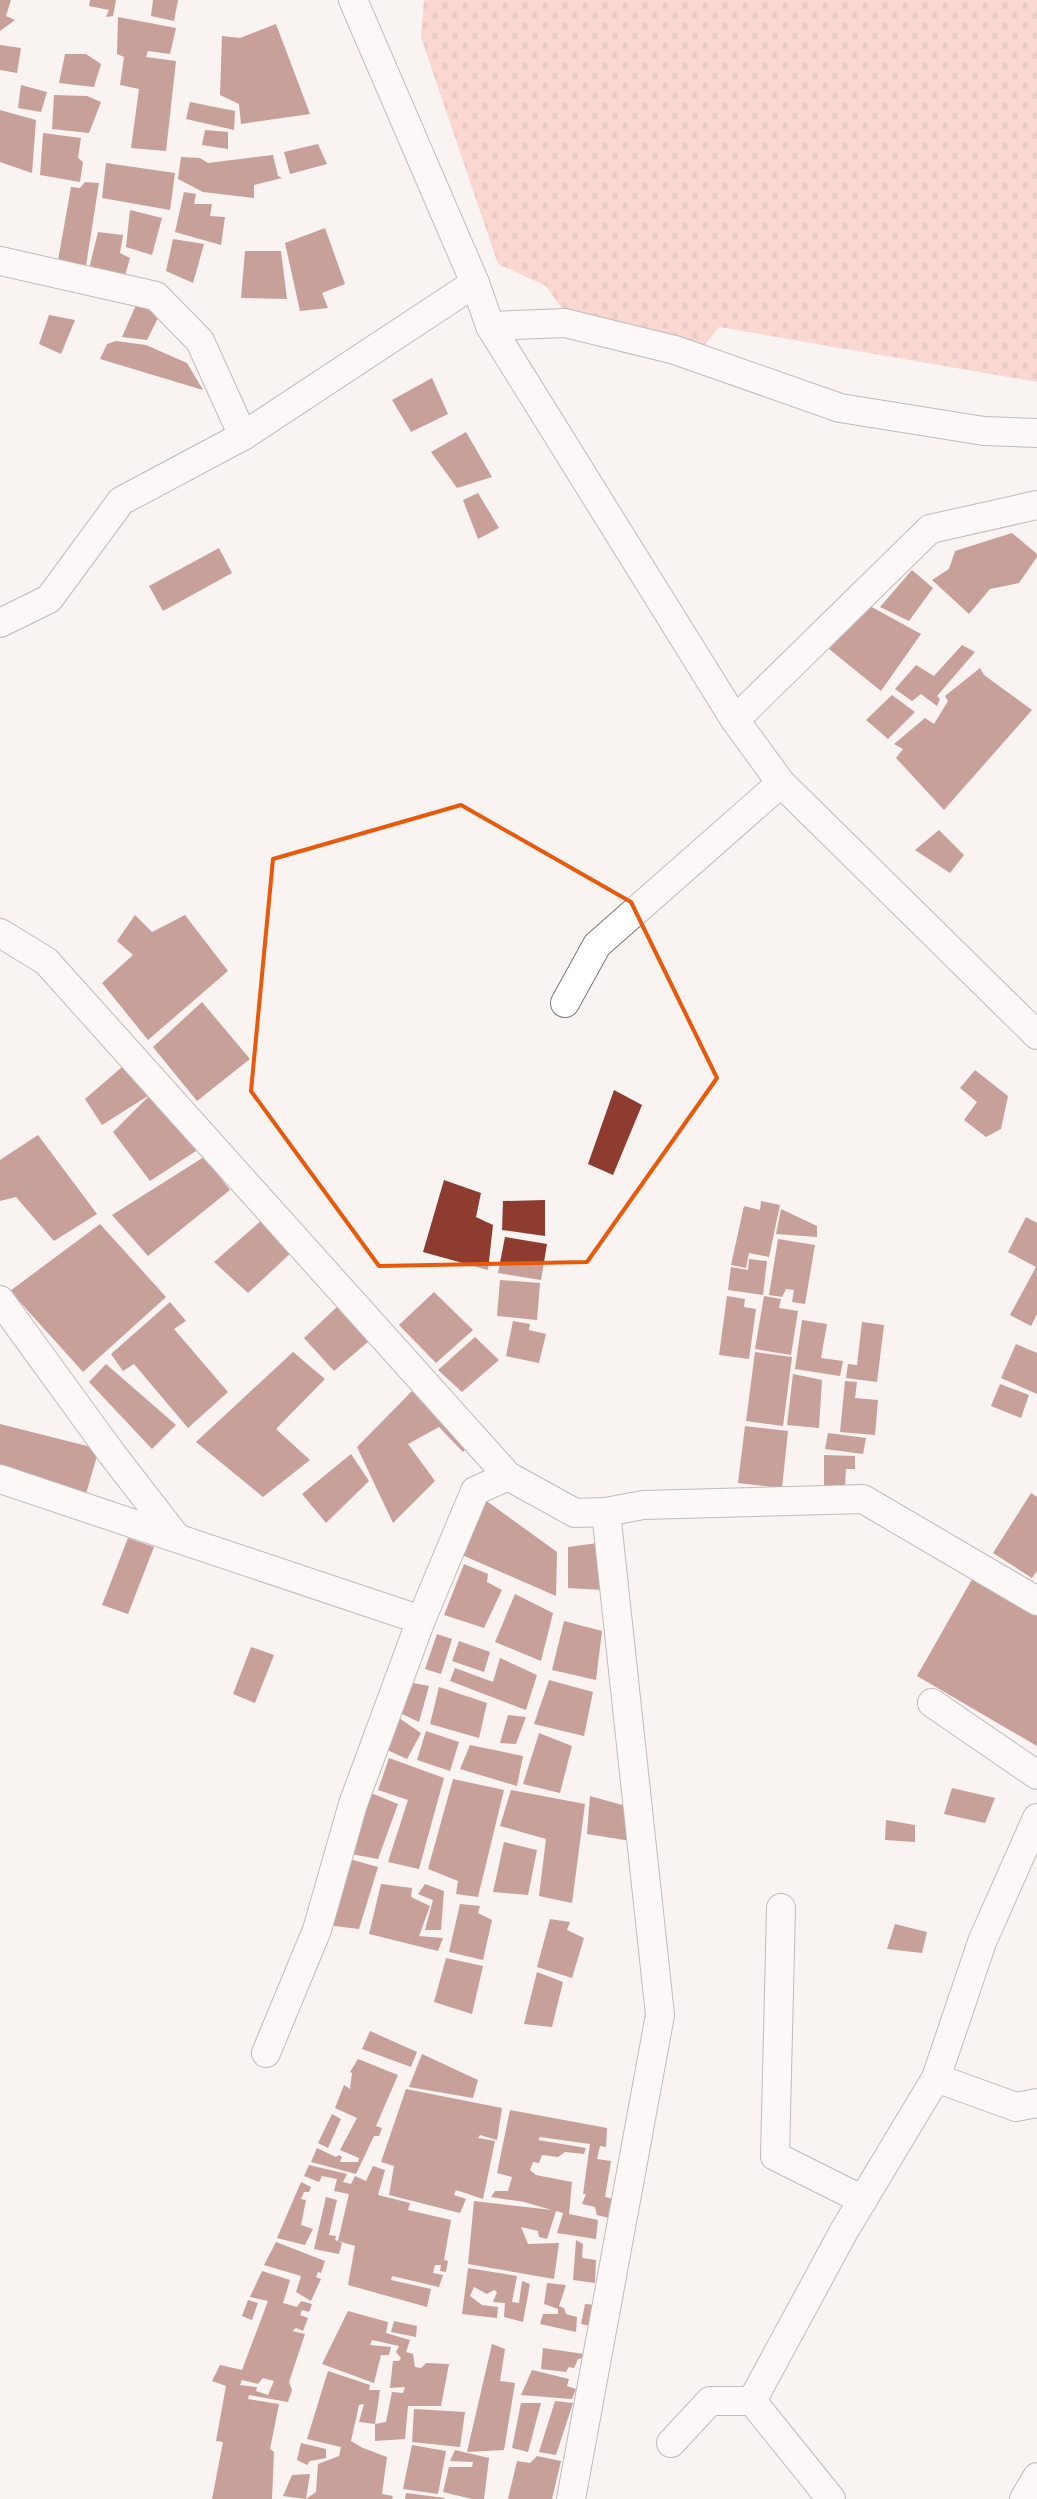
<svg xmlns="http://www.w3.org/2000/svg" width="1037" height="2499" font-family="'IBM Plex Sans',sans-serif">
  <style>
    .cemetery { fill: url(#cemetery-stones) }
    .building { fill: #8d3c2f; fill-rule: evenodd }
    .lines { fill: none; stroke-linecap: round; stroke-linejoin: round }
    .minor-casing { stroke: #7d7877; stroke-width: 30 }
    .minor { stroke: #fff; stroke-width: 28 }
    .marked { fill: none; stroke: #e8590c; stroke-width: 4; stroke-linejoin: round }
  </style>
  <defs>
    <pattern id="cemetery-stones" width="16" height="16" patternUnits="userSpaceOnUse" patternTransform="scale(1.25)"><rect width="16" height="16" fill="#fab6a9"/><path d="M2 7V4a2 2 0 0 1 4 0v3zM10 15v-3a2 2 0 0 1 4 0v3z" fill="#d69c91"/></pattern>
  </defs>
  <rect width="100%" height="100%" fill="#f9f3f2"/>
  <path class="cemetery" d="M424,0H1037V382L719,327L688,366L622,353L565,313L546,286L498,264L421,37Z"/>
  <g class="building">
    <path d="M0,0H11L6,16L15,20L0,31Z"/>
    <path d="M90,0H116L113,16L106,17L109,10L89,6Z"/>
    <path d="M153,0H178L174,21L151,16Z"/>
    <path d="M118,17L176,28L170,54L148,51L146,57L176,61L166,151L131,148L139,89L120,85L124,57L117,54Z"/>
    <path d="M276,24L310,114L241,124L239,104L220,95L222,36L240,38Z"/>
    <path d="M0,45L21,48L17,73L0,70Z"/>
    <path d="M65,54H86L101,64L94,87L59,83Z"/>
    <path d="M21,85L47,92L41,112L18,108Z"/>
    <path d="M54,95L87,96L101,102L89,133L52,129Z"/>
    <path d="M190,102L235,111L234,130L186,119Z"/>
    <path d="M0,110L36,120L32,173L0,162Z"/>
    <path d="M205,130L228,132V149L202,145Z"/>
    <path d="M43,133L81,138L78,158L83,162L80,182L40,175Z"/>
    <path d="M318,144L327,164L290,174L284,152Z"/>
    <path d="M273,155L278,176L282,178L254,185V198L203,192L178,179L181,157L200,158L208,163Z"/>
    <path d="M106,163L175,173L170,210L102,198Z"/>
    <path d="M85,182L99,183L85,272L57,266L71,187L80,188Z"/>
    <path d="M184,192L196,194L194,204H212L210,216L225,217L221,245L175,232Z"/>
    <path d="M130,210L162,218L152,255L126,247Z"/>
    <path d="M325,228L345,284L322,293L328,308L300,311L285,243Z"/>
    <path d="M98,232L123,235L120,253L130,258L124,279L89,269Z"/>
    <path d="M173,239L204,244L193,283L166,271Z"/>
    <path d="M245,251H281L287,299L241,298Z"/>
    <path d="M136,305L160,314L147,340L122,337Z"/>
    <path d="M49,315L75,320L61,354L39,344Z"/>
    <path d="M116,341L146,345L187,363L203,390L100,359L107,344Z"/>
    <path d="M432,378L448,414L411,432L392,400Z"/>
    <path d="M466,432L492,477L457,488L431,452Z"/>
    <path d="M478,493L499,528L478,539L463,500Z"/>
    <path d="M1012,533L1037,554V557L1019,583L990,589L969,614L932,580L949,569L955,551Z"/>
    <path d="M219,548L232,573L163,611L149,586Z"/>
    <path d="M912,570L933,588L909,621L880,607Z"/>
    <path d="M868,605L921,634L881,691L829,649Z"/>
    <path d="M962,645L975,652L937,696L940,699L937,706L921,694L912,701L895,689L916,665L934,676Z"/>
    <path d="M980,668L984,675L1032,710L944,810L896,758L903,749L894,744L925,718L934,724L948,701L945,696Z"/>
    <path d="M892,695L915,712L888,739L866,720Z"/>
    <path d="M939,830L964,855L950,873L915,850Z"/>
    <path d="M135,915L152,932L185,915L228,971L148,1040L102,983L133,955L117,941Z"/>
    <path d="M202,1002L250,1059L197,1101L153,1047Z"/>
    <path d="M129,1061L151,1094L102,1125L85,1099Z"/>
    <path d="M975,1070L1008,1096L1001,1129L986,1137L964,1120L977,1102L960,1088Z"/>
    <path d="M614,1090L642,1105L613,1175L588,1164Z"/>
    <path d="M151,1094L199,1149L150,1181L113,1132Z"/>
    <path d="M38,1135L97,1214L54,1241L16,1197L0,1201V1160Z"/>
    <path d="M204,1157L230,1190L148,1256L112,1215Z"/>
    <path d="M444,1180L481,1193L476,1217L493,1225L488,1270L423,1252Z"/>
    <path d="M545,1200V1236L502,1230L503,1201Z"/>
    <path d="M761,1201L780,1205L769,1257L749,1253L746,1268L731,1265L744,1206L760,1210Z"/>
    <path d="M781,1209L817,1226V1237L776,1234Z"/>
    <path d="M1026,1217L1037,1223V1314L1031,1326L1010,1315L1036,1267L1008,1252Z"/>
    <path d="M262,1220L293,1251L248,1293L214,1262Z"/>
    <path d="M100,1224L166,1297L83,1372L10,1291Z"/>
    <path d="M505,1237L547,1244L541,1280L498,1273Z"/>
    <path d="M778,1239L815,1245L805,1304L792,1302L794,1290L786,1289L782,1297L769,1295Z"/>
    <path d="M749,1259L767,1261L763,1295L728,1290L731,1267L748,1270Z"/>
    <path d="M500,1280L540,1283L537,1320L497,1316Z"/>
    <path d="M434,1292L473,1330L436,1363L399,1325Z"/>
    <path d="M727,1296L745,1299L744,1307L756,1309L749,1359L719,1355Z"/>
    <path d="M764,1296L781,1299L779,1308L798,1311L791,1355L755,1349Z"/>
    <path d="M170,1302L186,1321L174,1329L228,1392L188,1428L134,1364L123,1371L111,1354Z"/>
    <path d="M338,1306L369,1341L334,1371L304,1338Z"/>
    <path d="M802,1320L827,1324L821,1358L843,1361L840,1376L795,1369Z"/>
    <path d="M513,1321L530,1324L529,1330L546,1334L539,1363L506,1356Z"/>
    <path d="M862,1322L884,1325L877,1382L846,1378L848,1364L857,1365Z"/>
    <path d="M475,1337L499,1360L462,1392L438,1370Z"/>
    <path d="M1016,1344L1037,1353V1394L1001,1378Z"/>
    <path d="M293,1352L325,1379L276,1429L310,1460L263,1497L196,1442Z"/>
    <path d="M755,1352L792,1357L783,1426L746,1421Z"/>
    <path d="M106,1364L176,1425L152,1449L89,1382Z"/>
    <path d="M793,1374L822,1380L819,1428L787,1425Z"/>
    <path d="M845,1381L857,1382L855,1398L878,1400L875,1435L840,1432Z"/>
    <path d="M1000,1384L1029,1395L1021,1418L991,1406Z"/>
    <path d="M416,1387L469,1444L463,1452L439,1427L408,1444L435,1481L393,1523L357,1447Z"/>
    <path d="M0,1424L99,1449L86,1494L0,1470Z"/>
    <path d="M745,1426L788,1431L782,1488L738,1483Z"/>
    <path d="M828,1433L866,1438L863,1454L825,1449Z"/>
    <path d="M351,1454L369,1481L326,1523L302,1494Z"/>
    <path d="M824,1455L855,1456V1469H846L845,1486H824Z"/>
    <path d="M1031,1493L1037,1497V1571L1032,1578L993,1553Z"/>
    <path d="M481,1497L557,1552L556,1596L462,1555Z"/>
    <path d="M128,1538L154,1547L128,1614L102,1605Z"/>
    <path d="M598,1543L603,1590L568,1588V1547Z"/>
    <path d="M464,1564L488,1574L487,1582L502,1590L484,1628L444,1615Z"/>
    <path d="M975,1574L1037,1610V1746L917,1676Z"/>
    <path d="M515,1594L553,1613L541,1661L495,1642Z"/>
    <path d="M564,1621L602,1631L596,1680L552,1670Z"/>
    <path d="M437,1634L452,1639L441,1674L425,1669Z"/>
    <path d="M459,1641L490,1652L484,1672L452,1661Z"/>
    <path d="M251,1647L274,1655L255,1703L233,1694Z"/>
    <path d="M500,1658L537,1675L526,1710L450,1681L455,1668L493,1682Z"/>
    <path d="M549,1680L593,1692L584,1736L534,1724Z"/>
    <path d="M408,1682L429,1686L419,1722L398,1712Z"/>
    <path d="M439,1687L487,1703L479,1738L430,1724Z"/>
    <path d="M508,1715L526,1717L516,1744L500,1743Z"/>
    <path d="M399,1718L421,1733L407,1759L385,1749Z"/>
    <path d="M426,1731L459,1742L450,1771L417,1760Z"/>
    <path d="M539,1733L572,1746L560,1793L523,1784Z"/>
    <path d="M470,1745L523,1756L517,1786L460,1769Z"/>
    <path d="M389,1758L444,1778L419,1869L388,1862L408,1800L378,1790Z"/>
    <path d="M453,1779L504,1790L478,1897L456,1894L458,1881L428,1869Z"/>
    <path d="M952,1788L995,1798L985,1823L944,1814Z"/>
    <path d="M511,1790L585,1804L572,1903L539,1896L546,1839L500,1826Z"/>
    <path d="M371,1793L398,1804L378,1859L351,1854Z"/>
    <path d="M590,1796L633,1808L631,1841L587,1834Z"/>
    <path d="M886,1820L915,1825V1842L885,1840Z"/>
    <path d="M504,1842L537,1850L528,1895L493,1892Z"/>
    <path d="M346,1858L378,1867L359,1929L326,1925Z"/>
    <path d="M381,1884L412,1888L411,1897L430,1906L419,1936L443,1938L438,1951L369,1934Z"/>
    <path d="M425,1884L444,1891L441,1930H425L433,1900L418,1894Z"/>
    <path d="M460,1904L480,1906L478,1913L492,1920L483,1960L449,1952Z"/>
    <path d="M550,1919L570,1922L567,1930L584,1938L572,1978L537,1967Z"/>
    <path d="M895,1924L927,1932L922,1953L887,1949Z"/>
    <path d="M446,1958L483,1966L472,2014L434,2002Z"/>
    <path d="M537,1972L563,1982L552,2027L524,2024Z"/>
    <path d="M370,2031L417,2052L411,2067L362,2049Z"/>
    <path d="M422,2054L478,2080L473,2098L409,2087Z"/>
    <path d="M358,2059L398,2075L376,2126L382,2128L379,2136H374L356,2174L311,2162L317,2148L336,2157L339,2155L342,2157L340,2162H358L359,2158L340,2150L357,2118L335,2108L344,2085L350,2089L352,2073L350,2072Z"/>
    <path d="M406,2089L502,2108L497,2140L480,2135L478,2138L495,2141L483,2199L456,2190L454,2195L466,2199L460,2213L389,2195L394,2166L381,2162Z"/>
    <path d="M510,2110L607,2128L606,2147L600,2146L597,2159L611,2161L605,2197L613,2199L609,2218L597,2215L595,2207L582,2204L586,2194H583L590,2144L540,2137L538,2140L586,2148L584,2154L565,2152L558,2157L542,2155L539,2163L533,2162L530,2170L536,2175L572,2182L569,2214L598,2220L596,2239L557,2233L563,2213L556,2211L547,2239L539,2237L538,2231L521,2227L528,2244L559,2243L554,2279L468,2264L474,2201L552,2210L524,2202L491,2197L495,2191H508L512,2177L497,2173Z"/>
    <path d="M332,2114L341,2119L328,2148L318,2143Z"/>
    <path d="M309,2165L347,2174L343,2182L351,2184L355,2176L366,2181L373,2166L385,2170L378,2195L410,2203L408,2210L451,2220L444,2260L448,2261L446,2272L440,2271L441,2265H435L433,2273L443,2275L439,2287L392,2276L391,2280L431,2289L427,2307L348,2285L355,2246L338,2241L342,2243L339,2254L314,2249L326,2197L337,2200L329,2235L336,2236L335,2240L338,2241L349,2194L334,2191L337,2179L322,2176L319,2182L304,2176Z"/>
    <path d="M301,2182L311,2187L309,2192H304L301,2199L306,2200L301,2225L313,2229L305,2245L277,2238Z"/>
    <path d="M576,2240L583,2244L582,2258L596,2260L595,2283L573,2280Z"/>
    <path d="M276,2242L325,2261L321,2273L318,2272L316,2277L321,2279L311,2301L296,2292L301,2276L264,2265Z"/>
    <path d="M468,2268L517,2276L512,2302L519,2303L522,2281L530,2284L523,2322L504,2317L505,2303L493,2302L497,2292L494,2290L487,2294L474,2287L470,2296L482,2305L498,2307L497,2318L462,2314Z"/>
    <path d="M262,2271L290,2280L283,2303L297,2307L301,2301L312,2304L309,2312L302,2310L300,2315L308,2318L303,2331L296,2328L292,2331L305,2334L289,2382L292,2390L288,2402L249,2395L248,2399L279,2404L270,2449L274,2452L272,2499H212L223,2442L216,2441L226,2386L212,2381L220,2365L242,2370L268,2301L250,2297ZM263,2378L274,2381L268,2395L256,2391L257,2387L240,2385L242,2380L258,2384Z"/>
    <path d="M547,2283L566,2285L559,2306L564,2308L566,2314L577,2317L576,2332L540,2324L543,2314H558V2309L544,2304Z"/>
    <path d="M248,2300L258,2303L252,2320L242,2316Z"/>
    <path d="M585,2304L597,2305L595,2327L581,2324Z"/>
    <path d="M348,2311L388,2322L386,2333L410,2340L406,2352L413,2354L415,2367L421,2368L426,2363L449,2364L441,2406H408L405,2439L375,2441V2424L386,2422L392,2392L403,2393L405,2387L390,2388L393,2361H399L401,2358L396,2352L399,2346L372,2340L370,2345L391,2347L389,2355H381L374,2383L322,2364Z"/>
    <path d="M394,2321L417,2326L416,2337L391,2332Z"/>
    <path d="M492,2344L505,2349L500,2381L515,2383L504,2450L467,2452Z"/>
    <path d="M543,2348L584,2354L583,2358L578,2359L574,2368L569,2367L566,2372L541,2369Z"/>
    <path d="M532,2370L569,2379L567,2386L576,2389L572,2399L521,2395Z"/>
    <path d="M328,2371L370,2385L369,2390H380L375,2424L359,2422L364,2404L359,2405L351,2441L363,2448L387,2457L382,2494L393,2496L392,2499H306L316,2492L318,2464L339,2456L341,2447L307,2439Z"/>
    <path d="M555,2401L573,2403L556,2455L539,2452Z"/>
    <path d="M521,2403H541L528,2452L512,2448Z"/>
    <path d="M414,2409L465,2412L460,2447L412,2442Z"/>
    <path d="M301,2443L326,2449V2458L310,2461L307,2465L297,2460Z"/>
    <path d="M412,2445L446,2451L438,2494L403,2489Z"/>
    <path d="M455,2450L489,2458L484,2499H472L443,2492L449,2467H472L473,2462L450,2461Z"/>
    <path d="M537,2456L561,2461L552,2499H508L517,2461L530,2463Z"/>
    <path d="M310,2474L306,2499L283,2496L292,2475Z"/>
    <path d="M406,2493L445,2498L444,2499H405Z"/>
  </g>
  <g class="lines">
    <defs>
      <g id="minor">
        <path d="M353,0L475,283L490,326L735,720L781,783L1037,1035"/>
        <path d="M0,261L156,296L200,341L243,436"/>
        <path d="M490,326L565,323L675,350L840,408L984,431L1037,433"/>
        <path d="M0,623L49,599L121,501L243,436L475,283"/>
        <path d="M735,720L930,529L1037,505"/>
        <path d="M0,933L46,961L508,1476L575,1513L606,1512"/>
        <path d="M565,1003L597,945L781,783"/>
        <path d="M0,1300L112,1454L177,1538"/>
        <path d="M0,1479L421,1620"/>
        <path d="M932,1703L1037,1775"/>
        <path d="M781,1908L775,2156L863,2200"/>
        <path d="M266,2053L317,1930L353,1804L421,1620L475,1491L508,1476"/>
        <path d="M936,2078L1016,2107L1037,2103"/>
        <path d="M752,2401L831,2499"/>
        <path d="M671,2443L710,2401H752L844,2231L936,2078L982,1942L1037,1818"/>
        <path d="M571,2499L660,2015L606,1512L643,1505L863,1499L1037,1601"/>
        <path d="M1024,2499L1037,2477"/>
      </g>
    </defs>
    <use href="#minor" class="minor-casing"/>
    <use href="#minor" class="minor"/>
  </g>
  <path d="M0 0H1037V2499H0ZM461,805L631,902L717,1078L587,1262L379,1266L251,1091L273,859Z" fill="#f9f3f2" fill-opacity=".55" fill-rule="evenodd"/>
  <path class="marked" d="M461,805L631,902L717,1078L587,1262L379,1266L251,1091L273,859Z"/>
</svg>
